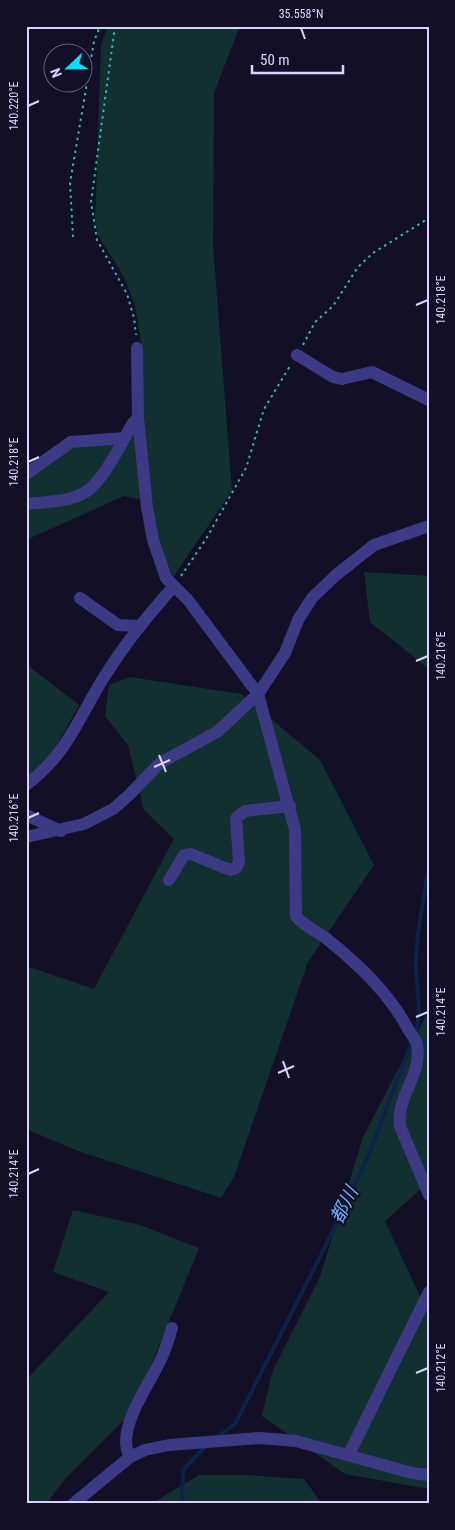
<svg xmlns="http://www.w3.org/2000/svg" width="455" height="1530" font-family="'Roboto Condensed','Noto Sans JP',sans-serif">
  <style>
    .green { fill: #12302f }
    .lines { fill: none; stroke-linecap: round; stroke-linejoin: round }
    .stream { stroke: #0c2248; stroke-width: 4 }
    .path { stroke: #2fb8b0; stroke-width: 2; stroke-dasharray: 2.5 4; stroke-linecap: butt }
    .minor { stroke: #3d3a85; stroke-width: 12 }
    .ticks { fill: none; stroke: #d9d4ff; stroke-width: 2 }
    .labels { text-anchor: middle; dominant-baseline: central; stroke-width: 4.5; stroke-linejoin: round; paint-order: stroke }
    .water-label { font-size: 19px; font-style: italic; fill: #62b6ff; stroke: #130f26 }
    .neatline { fill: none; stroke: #d9d4ff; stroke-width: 2 }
    .ticks-label { font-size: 12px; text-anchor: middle; fill: #d9d4ff }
  </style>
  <rect width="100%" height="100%" fill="#130f26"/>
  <g class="green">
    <path d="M108,26H240L214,93L213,245L232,491L173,577L159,550L144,442L142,348L135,306L124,277L98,235L95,223L101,45Z"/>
    <path d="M134,429L142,500L124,496L26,540V480L76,445Z"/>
    <path d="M364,572L429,576V669L370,622Z"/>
    <path d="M26,664L79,705L47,763L26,780Z"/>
    <path d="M130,677L241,694L320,760L374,865L308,962L234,1177L221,1198L78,1151L26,1129V966L94,989L174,839L144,810L128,745L105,716L109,685Z"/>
    <path d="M429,1010V1182L385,1221L429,1316V1489L345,1474L262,1416L273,1370L320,1277L363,1137Z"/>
    <path d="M73,1210L140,1225L199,1248L132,1412L65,1479L46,1504H26V1380L109,1292L53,1272Z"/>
    <path d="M199,1475H247L304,1479L322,1504H151Z"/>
  </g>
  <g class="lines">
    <g class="stream">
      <path d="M415,1034C423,1011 416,989 416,966C415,939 423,904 427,877L429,874"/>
      <path d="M216,1438L235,1424L322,1253L368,1157L412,1041"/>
      <path d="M182,1504L183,1470L207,1445"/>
    </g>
    <g class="path">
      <path d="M115,26L91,202L97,240L127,294L134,318L136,335"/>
      <path d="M73,237L70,183L94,41L100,26"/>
      <path d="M303,345L315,322L333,306L358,267L373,253L429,218"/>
      <path d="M181,576L206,539L246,468L264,409L290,366"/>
    </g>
    <g class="minor">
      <path d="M137,348L138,418L147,507L153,540L166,578L188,600L258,694L295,830L296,916C303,926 317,931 327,939C358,964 389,993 408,1029C411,1034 416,1040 417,1045C423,1074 396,1096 400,1126L429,1195"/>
      <path d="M297,355L333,377L342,379L372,372L429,400"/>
      <path d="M26,474L71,442L124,438"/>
      <path d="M26,504C44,502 68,502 84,493C103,483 122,441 133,423L138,418"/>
      <path d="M80,598L118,625L139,626"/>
      <path d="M26,785C69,753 79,716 106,674C126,642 149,614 174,586"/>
      <path d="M26,815L61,831"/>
      <path d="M26,837L84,824L113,809L128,796L160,763L217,732L258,694L285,653L298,620L312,598L336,575L374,545L429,526"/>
      <path d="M169,880L184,855L191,854L230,870L236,868L239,862L236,818L245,811L290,806"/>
      <path d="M349,1454L429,1292"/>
      <path d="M130,1457C114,1430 151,1383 162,1357C166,1348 169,1338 172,1328"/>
      <path d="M73,1504L130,1457L145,1450L169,1445L259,1438L296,1441L412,1473L429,1475"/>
    </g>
  </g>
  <path class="ticks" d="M301,28L305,39M28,106L39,101M416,305L428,300M28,462L39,457M416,661L428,656M159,755L166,772M154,767L170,760M28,818L39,813M416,1017L428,1012M283,1061L289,1078M278,1073L294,1066M28,1174L39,1169M416,1373L428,1368"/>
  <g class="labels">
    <g class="water-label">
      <text transform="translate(344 1205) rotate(-63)">都川</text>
    </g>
  </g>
  <rect width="455" height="1530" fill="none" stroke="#130f26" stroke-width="55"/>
  <g transform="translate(68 68) rotate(248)"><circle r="24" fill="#130f26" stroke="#625e7d"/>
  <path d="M0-4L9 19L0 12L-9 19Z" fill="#00e5ff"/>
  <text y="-8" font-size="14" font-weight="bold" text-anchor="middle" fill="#d9d4ff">N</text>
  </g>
  <path d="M252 65v8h91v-8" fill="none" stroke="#d9d4ff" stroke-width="2.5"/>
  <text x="260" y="65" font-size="15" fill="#d9d4ff" stroke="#130f26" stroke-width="4" paint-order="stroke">50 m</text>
  <rect x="28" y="28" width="400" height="1474" class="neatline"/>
  <g class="ticks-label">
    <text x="301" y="18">35.558°N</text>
    <text transform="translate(14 106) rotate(-90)" y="4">140.220°E</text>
    <text transform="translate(441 300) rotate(-90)" y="4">140.218°E</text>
    <text transform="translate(14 462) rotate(-90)" y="4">140.218°E</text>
    <text transform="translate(441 656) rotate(-90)" y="4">140.216°E</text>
    <text transform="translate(14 818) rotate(-90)" y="4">140.216°E</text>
    <text transform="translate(441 1012) rotate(-90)" y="4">140.214°E</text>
    <text transform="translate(14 1174) rotate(-90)" y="4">140.214°E</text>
    <text transform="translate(441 1368) rotate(-90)" y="4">140.212°E</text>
  </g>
</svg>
